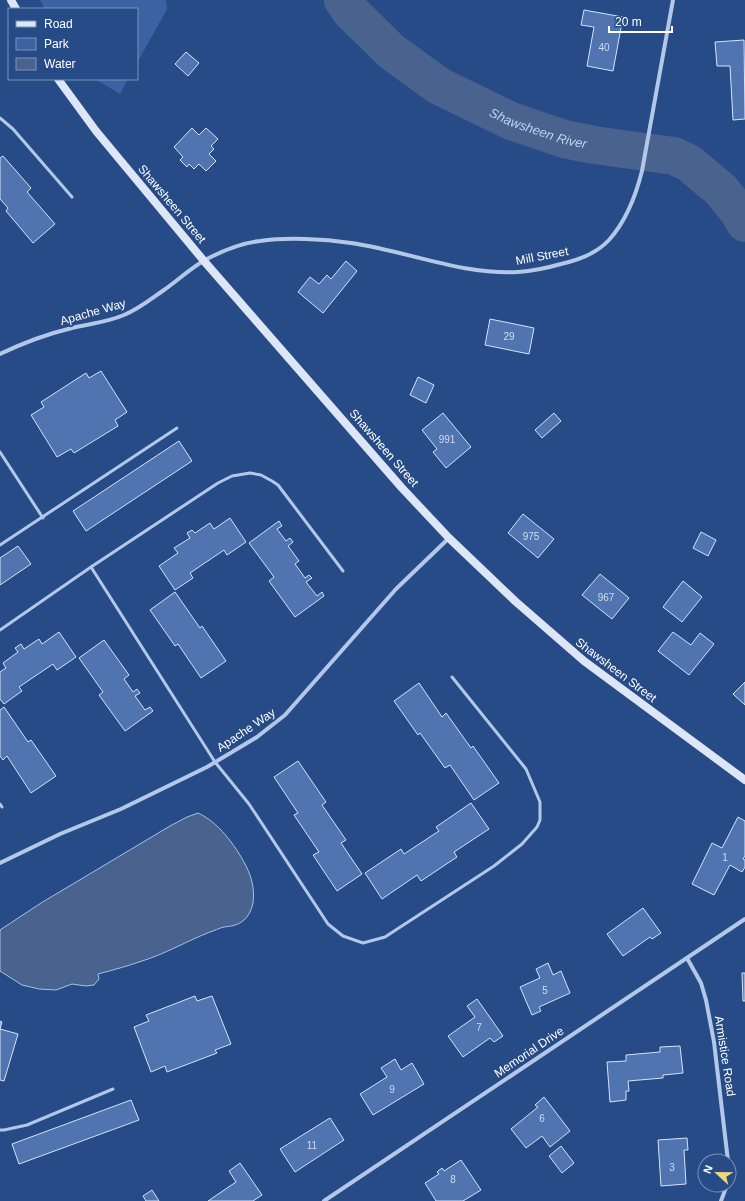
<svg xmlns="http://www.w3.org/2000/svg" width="745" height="1201" font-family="Arial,sans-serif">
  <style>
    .green { fill: #3b63a4 }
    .water { fill: #49628e; stroke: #a7c1e9 }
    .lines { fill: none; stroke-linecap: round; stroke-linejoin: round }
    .river { stroke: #49628e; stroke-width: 38 }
    .building { fill: #4f74af; stroke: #d6e3f7 }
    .service { stroke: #b3c7e8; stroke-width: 3 }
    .minor { stroke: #b3c7e8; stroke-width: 4 }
    .secondary { stroke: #dde6f7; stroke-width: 8 }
    .labels { text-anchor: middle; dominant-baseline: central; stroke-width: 4; stroke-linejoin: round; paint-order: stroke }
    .number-label { font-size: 10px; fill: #d3dceb }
    .street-label { font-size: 12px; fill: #fff; stroke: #274b87 }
    .water-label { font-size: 13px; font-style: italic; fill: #bed2f0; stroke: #274b87 }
  </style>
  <rect width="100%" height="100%" fill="#274b87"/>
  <g class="green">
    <path d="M40,0H166L167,9L137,63V9H45Z"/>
    <path d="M95,79H128L120,94Z"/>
  </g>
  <path class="water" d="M198,813C218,822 235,845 245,864C254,880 259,906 244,920C237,926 231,926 224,927C219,928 214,931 210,932C187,941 165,954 142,961C128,966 113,970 98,974L99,979L94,985L86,986L72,984L56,990L39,989L22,985L0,971V930L41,903L170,826L187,817Z"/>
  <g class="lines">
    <path class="river" id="s1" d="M343,0L351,12L392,52L439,86L511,121L564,139L594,145L674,156L689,163L721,190L738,211L745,223"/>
  </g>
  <g class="building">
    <path d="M584,10L623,17L613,71L587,66L594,27L581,25Z"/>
    <path d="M744,40L745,119L733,120L730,66H717L715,42Z"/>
    <path d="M186,52L199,63L188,76L175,64Z"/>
    <path d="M192,128L199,135L206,128L218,139L211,146L214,149L209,154L216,161L206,171L199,164L194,169L189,164L187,167L180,160L183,157L174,147Z"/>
    <path d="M3,156L31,188L27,192L55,224L33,243L6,211L8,208L0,199V158Z"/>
    <path d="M346,261L357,271L323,313L298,292L310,277L319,284L327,275L331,279Z"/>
    <path d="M490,319L534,328L529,354L485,345Z"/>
    <path d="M101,371L127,412L115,420L118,426L74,453L71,449L57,457L31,415L44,407L41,402L86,373L89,378Z"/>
    <path d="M418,377L434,385L426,403L410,395Z"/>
    <path d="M443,413L471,447L446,468L433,452L437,449L422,430Z"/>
    <path d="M554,413L561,421L542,438L535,430Z"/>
    <path d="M179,441L192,461L86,531L73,511Z"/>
    <path d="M523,514L554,539L538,558L508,533Z"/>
    <path d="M230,518L246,542L227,555L224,550L190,573L193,578L175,590L159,566L178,553L174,548L190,538L187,533L192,530L195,533L210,523L214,529Z"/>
    <path d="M279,521L282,526L277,529L286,541L290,538L293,542L288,546L299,561L295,564L305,578L309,575L312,578L306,582L317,596L322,592L324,596L295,617L269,581L274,577L249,543Z"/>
    <path d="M701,532L716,540L708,556L693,548Z"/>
    <path d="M18,546L31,564L0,585V558Z"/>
    <path d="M600,574L629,598L612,619L582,595Z"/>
    <path d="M683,581L702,597L682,622L663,607Z"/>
    <path d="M175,592L200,628L202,626L226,661L201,678L178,644L175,646L150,610Z"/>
    <path d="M59,632L76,657L57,670L53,664L19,687L22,691L4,704L0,699V672L6,668L3,663L18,652L15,648L21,644L24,649L39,639L42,644Z"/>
    <path d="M673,632L691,645L700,633L714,644L689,675L658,651Z"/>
    <path d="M104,640L129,675L124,679L133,692L137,689L140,693L135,696L145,710L150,707L153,711L125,731L99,695L103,692L79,658Z"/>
    <path d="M745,682V705L733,694Z"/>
    <path d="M419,683L442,717L446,713L471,748L473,746L499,783L474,800L450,765L445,768L420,733L418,735L394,701Z"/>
    <path d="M4,707L28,742L31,740L56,776L31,793L7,756L3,760L0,756V710Z"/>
    <path d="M298,761L326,802L322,805L346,840L341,843L362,874L337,891L313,855L319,852L294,815L298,813L274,777Z"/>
    <path d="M471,803L489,829L454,852L457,857L421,881L417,875L382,899L365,873L401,849L404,854L439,831L436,827Z"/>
    <path d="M738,817L745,821V856L743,859L745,860V867L742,872L730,865L714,895L692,884L712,843L722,848Z"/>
    <path d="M643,908L661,933L652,939L650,937L623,956L607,934Z"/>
    <path d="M548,963L553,975L561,971L570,993L539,1007L541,1011L532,1015L520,987L540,978L536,969Z"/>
    <path d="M742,973H745V1001H743Z"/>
    <path d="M195,996L197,1001L212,996L231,1044L215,1050L217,1053L167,1072L165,1066L151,1072L134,1027L149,1021L146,1015Z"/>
    <path d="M477,999L503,1036L494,1042L490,1038L463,1057L448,1036L475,1017L467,1006Z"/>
    <path d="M0,1021L2,1022L0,1029L18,1034L4,1081L0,1080Z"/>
    <path d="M680,1046L683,1073L663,1075V1078L628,1081L629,1091H626V1100L610,1102L607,1062L626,1061V1055L660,1052V1047Z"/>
    <path d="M395,1059L401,1070L412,1063L424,1084L373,1115L360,1094L387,1077L381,1068Z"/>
    <path d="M544,1097L570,1131L550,1147L542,1136L526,1148L511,1129L538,1107L535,1105Z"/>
    <path d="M131,1100L139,1120L19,1164L12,1144Z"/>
    <path d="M330,1118L344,1140L295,1172L280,1149Z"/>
    <path d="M687,1138L688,1150H684L686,1184L661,1186L658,1140Z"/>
    <path d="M561,1146L574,1163L562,1173L549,1156Z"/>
    <path d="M461,1160L481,1190L463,1201H436L425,1183L439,1174L437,1172L442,1168L444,1171Z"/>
    <path d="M240,1163L262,1195L253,1201H208L236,1182L229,1171Z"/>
    <path d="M152,1190L159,1201H146L143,1196Z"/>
  </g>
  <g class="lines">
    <g class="service">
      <path d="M0,118L13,129L72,197"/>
      <path d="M0,452L43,518"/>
      <path d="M0,545L177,428"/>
      <path d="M91,567L215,762L249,804L328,924L343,936L363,943L385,937L494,866L522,844L537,827L540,820V802L526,769L452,677"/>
      <path d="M0,630L91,567L218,483L232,476L250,473L261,475L272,481L278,485L343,571"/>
      <path d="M0,804L2,807"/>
      <path d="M0,1130H4L27,1125L113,1089"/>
    </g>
    <g class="minor">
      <path d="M0,354C23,343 47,334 72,328C89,324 108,322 124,315C139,309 151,299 164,290C178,280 191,268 205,260C222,251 242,243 260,241C287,237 324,239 351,243C407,251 461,275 518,272C533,271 547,268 561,264C579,260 597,253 609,240C626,221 636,195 642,171L673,0"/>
      <path d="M0,863L60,834L121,809L207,767L257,737L285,715L396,589L449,538"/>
      <path d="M687,958L701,983L706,1000L714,1042L728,1161"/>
      <path d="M324,1201L745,919"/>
      <path d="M721,1201L727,1185"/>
    </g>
    <g class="secondary">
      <path d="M11,0L16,9"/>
      <path d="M58,79L96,131L204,261L402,488L449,538L515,601L584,661L745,780"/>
    </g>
  </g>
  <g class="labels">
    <g class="number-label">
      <text x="604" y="47">40</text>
      <text x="509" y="336">29</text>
      <text x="447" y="439">991</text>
      <text x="531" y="536">975</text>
      <text x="606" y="597">967</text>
      <text x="725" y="857">1</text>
      <text x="545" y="990">5</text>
      <text x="479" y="1027">7</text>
      <text x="392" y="1089">9</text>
      <text x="542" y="1118">6</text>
      <text x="312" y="1145">11</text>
      <text x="672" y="1167">3</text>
      <text x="453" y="1179">8</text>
    </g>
    <g class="street-label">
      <text transform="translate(172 204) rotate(50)">Shawsheen Street</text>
      <text transform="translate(542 256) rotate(-11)">Mill Street</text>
      <text transform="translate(93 312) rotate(-16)">Apache Way</text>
      <text transform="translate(384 448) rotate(49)">Shawsheen Street</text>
      <text transform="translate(616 670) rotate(37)">Shawsheen Street</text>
      <text transform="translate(246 730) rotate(-34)">Apache Way</text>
      <text transform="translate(529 1052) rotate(-34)">Memorial Drive</text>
      <text transform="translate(725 1056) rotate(81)">Armistice Road</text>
    </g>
    <g class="water-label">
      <text stroke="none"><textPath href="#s1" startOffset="238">Shawsheen River</textPath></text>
    </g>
  </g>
  <rect x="8" y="8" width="130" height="72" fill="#274b87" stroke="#7d93b7"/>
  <rect x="16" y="21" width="20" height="6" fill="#dde6f7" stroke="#7d93b7"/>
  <text x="44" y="28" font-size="12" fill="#ffffff">Road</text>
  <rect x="16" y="38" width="20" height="12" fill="#3b63a4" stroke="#7d93b7"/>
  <text x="44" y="48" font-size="12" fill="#ffffff">Park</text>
  <rect x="16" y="58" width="20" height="12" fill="#49628e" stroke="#7d93b7"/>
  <text x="44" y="68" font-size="12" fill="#ffffff">Water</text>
  <g transform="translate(717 1173) rotate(292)"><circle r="19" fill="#274b87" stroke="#7d93b7"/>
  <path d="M0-3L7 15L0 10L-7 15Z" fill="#f1d678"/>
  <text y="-6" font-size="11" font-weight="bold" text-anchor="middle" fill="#ffffff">N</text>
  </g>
  <path d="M609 26v6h63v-6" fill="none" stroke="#ffffff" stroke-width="2"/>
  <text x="615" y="26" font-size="12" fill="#ffffff" stroke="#274b87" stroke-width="3" paint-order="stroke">20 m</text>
</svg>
